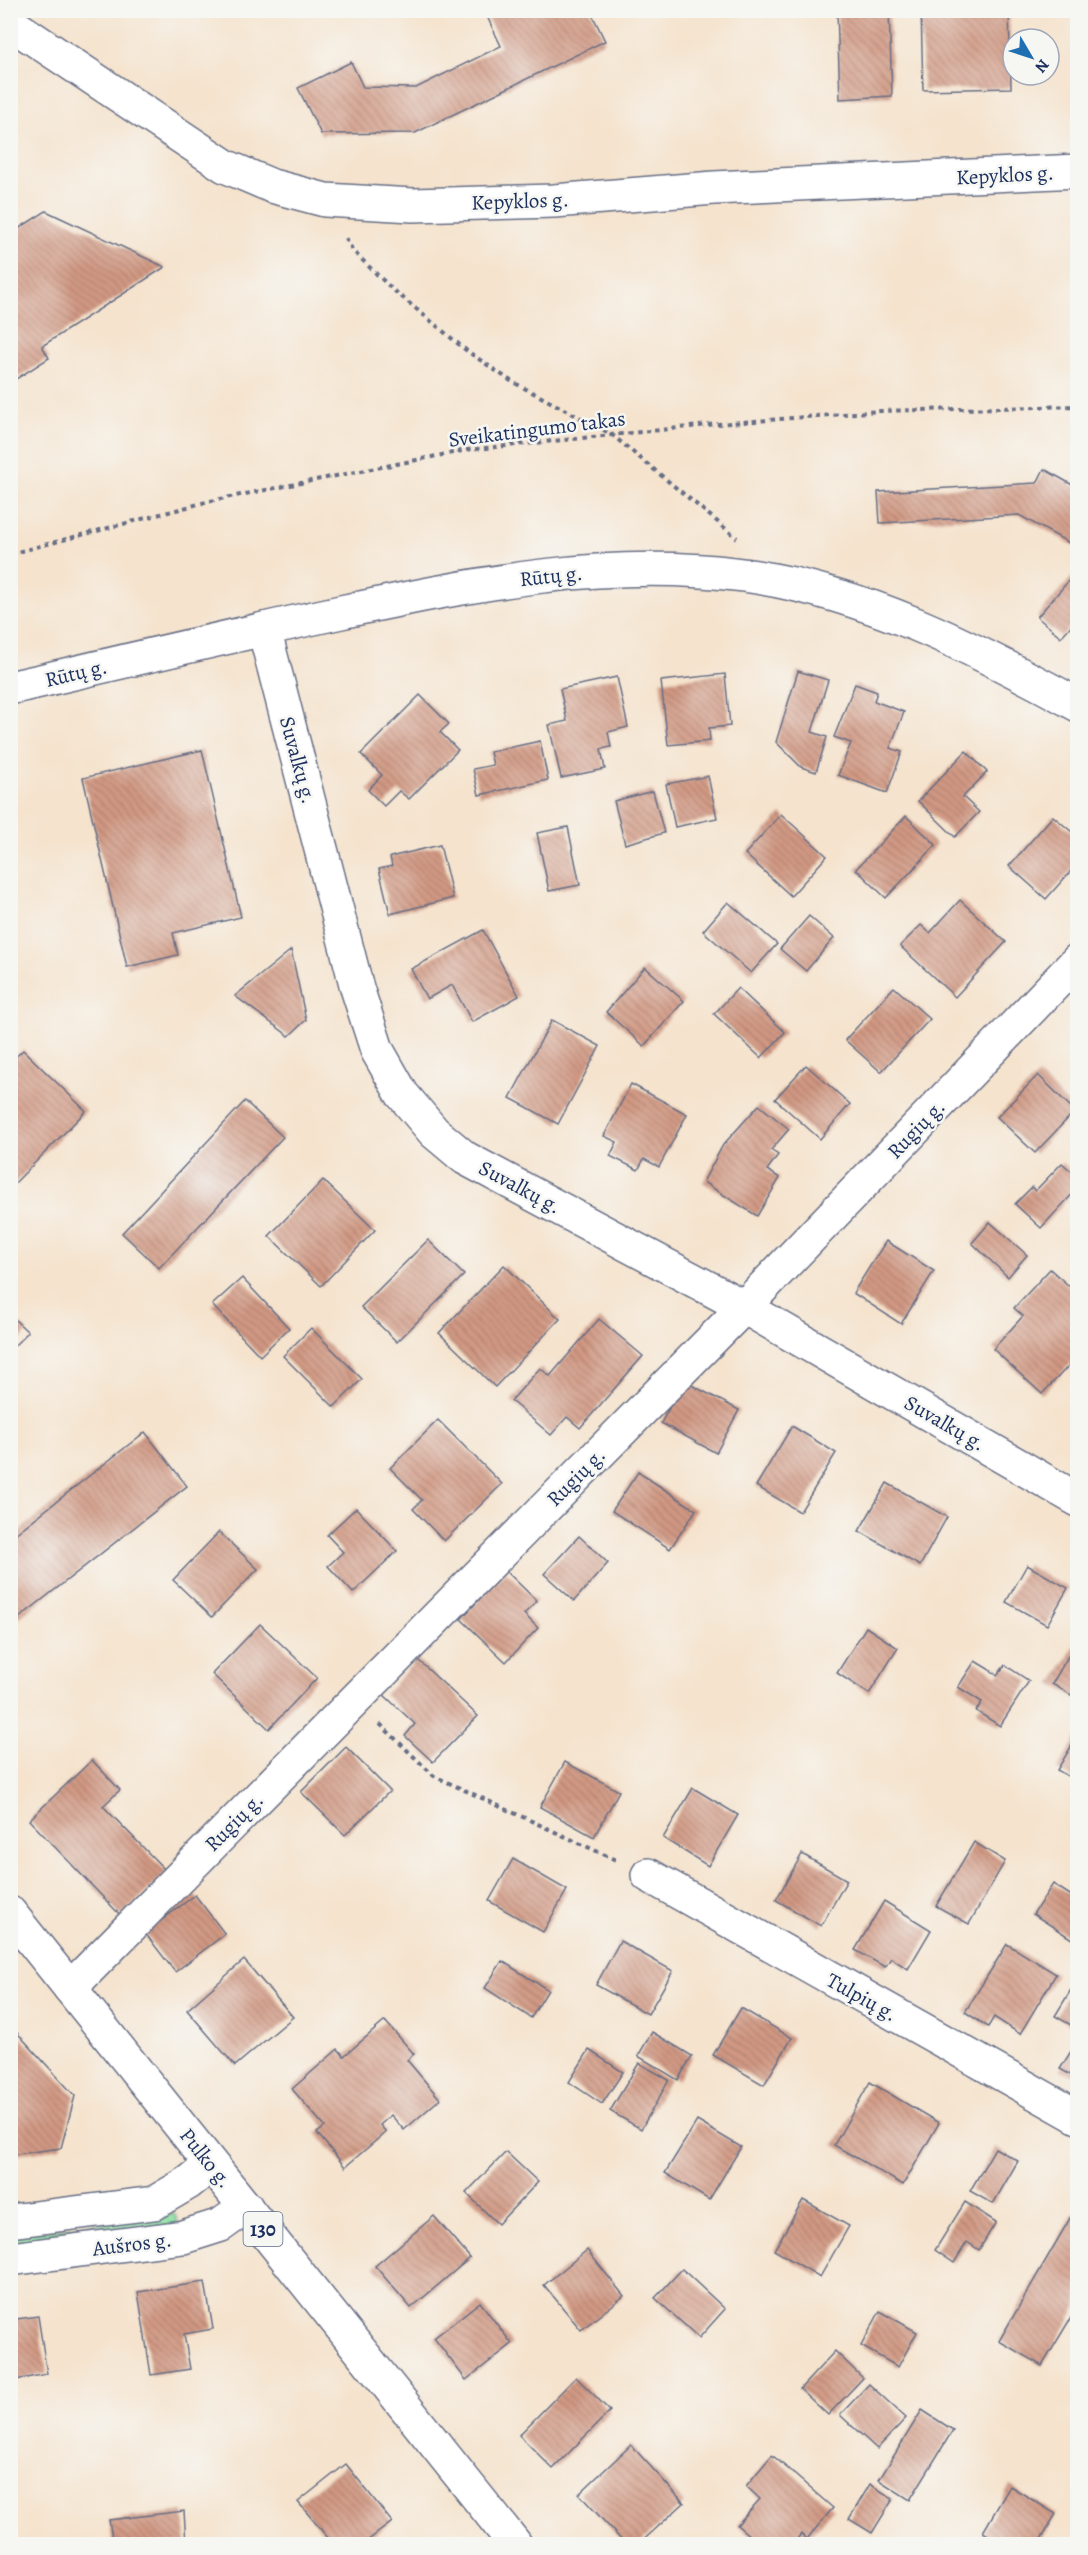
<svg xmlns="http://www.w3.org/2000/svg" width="1088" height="2555" font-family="Alegreya,serif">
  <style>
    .grass { fill: url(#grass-dots); stroke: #548880; stroke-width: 1.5 }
    .building { fill: url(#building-back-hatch) }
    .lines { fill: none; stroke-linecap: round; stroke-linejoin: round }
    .minor-casing { stroke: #676e85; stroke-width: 36 }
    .major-casing { stroke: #676e85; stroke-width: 36 }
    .path { stroke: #676e85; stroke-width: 4; stroke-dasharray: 4.5 4.5; stroke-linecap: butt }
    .minor { stroke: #fff; stroke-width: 33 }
    .major { stroke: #fff; stroke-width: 33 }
    .labels { text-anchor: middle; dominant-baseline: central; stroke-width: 5; stroke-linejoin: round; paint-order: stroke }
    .shield { fill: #f6f6f2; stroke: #5d6b8a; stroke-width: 1.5 }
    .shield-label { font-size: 20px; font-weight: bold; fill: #1b2f5e }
    .street-label { font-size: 21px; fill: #1b2f5e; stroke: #f6f6f2 }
  </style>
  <defs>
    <pattern id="grass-dots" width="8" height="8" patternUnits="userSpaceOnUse" patternTransform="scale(1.5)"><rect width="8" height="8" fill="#8ee1a2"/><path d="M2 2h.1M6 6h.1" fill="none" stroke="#7ac18e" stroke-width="1.8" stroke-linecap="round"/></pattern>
    <pattern id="building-back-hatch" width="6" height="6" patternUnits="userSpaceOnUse" patternTransform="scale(1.5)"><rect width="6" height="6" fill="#d29983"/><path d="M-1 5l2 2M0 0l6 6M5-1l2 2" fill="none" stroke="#aa7d6e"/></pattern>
  </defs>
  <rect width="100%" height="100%" fill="#f6f6f2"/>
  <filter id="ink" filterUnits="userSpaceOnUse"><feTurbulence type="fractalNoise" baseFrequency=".0167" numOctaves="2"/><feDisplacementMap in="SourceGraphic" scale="12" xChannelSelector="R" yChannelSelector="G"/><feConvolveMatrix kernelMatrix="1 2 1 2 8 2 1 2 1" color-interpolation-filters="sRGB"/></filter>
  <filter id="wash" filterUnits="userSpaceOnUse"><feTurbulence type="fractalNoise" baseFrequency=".008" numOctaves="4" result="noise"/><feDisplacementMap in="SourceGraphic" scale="24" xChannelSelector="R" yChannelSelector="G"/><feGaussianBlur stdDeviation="1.35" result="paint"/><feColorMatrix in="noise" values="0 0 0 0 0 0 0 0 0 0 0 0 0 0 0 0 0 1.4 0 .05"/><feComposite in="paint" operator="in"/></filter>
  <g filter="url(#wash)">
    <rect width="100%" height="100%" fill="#f5e3cd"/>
    <path class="grass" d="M173,2214L177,2217V2226L11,2249L10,2235Z"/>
    <g id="blocks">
      <g class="building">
        <path d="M484,10H590L605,41L415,133L321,134L298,88L351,62L363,87L416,88L501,46Z"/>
        <path d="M837,10H889L892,96L840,99Z"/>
        <path d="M921,10H1009L1011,88L923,90Z"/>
        <path d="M46,211L165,267L42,346L49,358L10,383V234Z"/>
        <path d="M1044,469L1078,488V548L1019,515L880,523L878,492L1037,483Z"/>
        <path d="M1072,577L1078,582V618L1061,637L1037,617Z"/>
        <path d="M798,671L828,680L812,732L827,737L816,772L801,767L776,742Z"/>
        <path d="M725,674L730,726L709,728L710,741L668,745L661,681Z"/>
        <path d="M617,677L628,727L608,732L611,747L601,749L605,769L561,778L549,725L567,721L560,689Z"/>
        <path d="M855,684L877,692L874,701L904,712L890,748L902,752L887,793L838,775L851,743L834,737Z"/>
        <path d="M420,695L449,724L440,732L458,750L409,799L399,791L384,806L368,790L382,775L361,754Z"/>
        <path d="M540,741L548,780L479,795L473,769L493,765L490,752Z"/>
        <path d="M202,750L241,917L173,933L178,955L127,967L83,778Z"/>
        <path d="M966,751L987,772L963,797L979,812L955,837L918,801Z"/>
        <path d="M708,776L717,818L675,827L666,784Z"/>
        <path d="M653,791L664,833L625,844L614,801Z"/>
        <path d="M781,814L827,856L791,896L745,854Z"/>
        <path d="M906,816L936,845L886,898L856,869Z"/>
        <path d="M1053,816L1078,837V863L1046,899L1009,866Z"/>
        <path d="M568,827L580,885L549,891L537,833Z"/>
        <path d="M440,845L453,898L390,914L379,869L392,866L390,857Z"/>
        <path d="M960,900L1006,942L955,997L900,946L921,925L930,933Z"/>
        <path d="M728,902L777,944L751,973L703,931Z"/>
        <path d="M809,916L834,938L806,971L780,949Z"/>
        <path d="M483,930L519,996L472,1022L452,985L427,999L411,969Z"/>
        <path d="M291,950L306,1020L289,1036L235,996Z"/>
        <path d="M645,967L684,1001L644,1046L606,1012Z"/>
        <path d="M894,987L930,1019L881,1072L845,1040Z"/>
        <path d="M738,988L785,1032L761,1058L714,1014Z"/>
        <path d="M552,1020L600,1046L558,1124L510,1098Z"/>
        <path d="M23,1050L86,1111L10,1188V1062Z"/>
        <path d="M806,1065L850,1104L820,1139L775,1099Z"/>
        <path d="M1038,1075L1075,1111L1035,1153L997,1117Z"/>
        <path d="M631,1084L687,1114L659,1167L644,1159L638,1170L610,1156L617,1142L604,1136Z"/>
        <path d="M245,1101L283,1137L159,1268L122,1233Z"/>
        <path d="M759,1105L789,1129L771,1150L778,1155L767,1170L780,1178L757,1216L703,1182L723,1145Z"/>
        <path d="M1062,1163L1078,1177V1188L1041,1228L1015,1204L1032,1187L1035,1191Z"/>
        <path d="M323,1180L375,1230L321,1286L269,1236Z"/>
        <path d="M990,1222L1027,1255L1008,1277L972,1243Z"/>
        <path d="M428,1240L464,1275L397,1342L361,1307Z"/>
        <path d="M886,1241L934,1271L901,1324L853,1293Z"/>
        <path d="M504,1265L560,1319L495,1387L439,1333Z"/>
        <path d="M1050,1269L1078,1294V1356L1042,1394L993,1349L1023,1316L1014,1308Z"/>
        <path d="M242,1278L289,1328L260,1356L212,1305Z"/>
        <path d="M10,1315L28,1332L10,1350Z"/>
        <path d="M599,1319L643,1356L580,1428L567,1417L551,1435L511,1401L540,1368L550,1376Z"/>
        <path d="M311,1328L362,1379L334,1407L283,1356Z"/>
        <path d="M684,1381L739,1410L716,1453L661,1423Z"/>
        <path d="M438,1420L502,1484L444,1541L413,1509L422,1500L390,1468Z"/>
        <path d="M792,1426L836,1453L800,1512L756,1486Z"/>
        <path d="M145,1432L187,1486L10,1625V1538Z"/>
        <path d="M638,1472L696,1510L670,1549L612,1511Z"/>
        <path d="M887,1483L947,1517L920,1566L859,1531Z"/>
        <path d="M356,1508L397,1551L353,1593L328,1566L343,1552L327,1535Z"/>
        <path d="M219,1532L258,1569L212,1617L173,1580Z"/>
        <path d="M579,1536L608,1563L574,1601L544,1574Z"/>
        <path d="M1027,1565L1068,1588L1047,1625L1006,1602Z"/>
        <path d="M506,1571L537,1601L524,1614L538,1628L506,1662L461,1619Z"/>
        <path d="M260,1624L317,1678L269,1729L212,1674Z"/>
        <path d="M866,1627L898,1648L869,1694L837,1673Z"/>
        <path d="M1078,1639V1699L1052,1684Z"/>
        <path d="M417,1659L478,1716L433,1762L405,1736L415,1724L384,1695Z"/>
        <path d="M975,1661L998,1675L1005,1665L1029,1681L1000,1726L976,1711L982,1702L958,1687Z"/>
        <path d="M1078,1735V1782L1057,1770Z"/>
        <path d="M346,1747L390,1791L345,1835L301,1792Z"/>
        <path d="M92,1760L120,1790L103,1806L167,1872L121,1916L29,1820Z"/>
        <path d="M565,1762L619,1791L594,1837L540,1807Z"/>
        <path d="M693,1788L738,1815L708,1866L663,1838Z"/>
        <path d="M974,1842L1005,1861L969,1924L936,1906Z"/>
        <path d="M802,1854L847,1880L821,1926L776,1900Z"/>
        <path d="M513,1859L567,1890L543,1932L489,1901Z"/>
        <path d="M1053,1884L1078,1900V1943L1033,1914Z"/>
        <path d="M195,1895L225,1934L175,1972L145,1933Z"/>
        <path d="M884,1901L931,1930L908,1969L891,1958L885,1967L855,1950Z"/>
        <path d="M620,1941L673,1971L648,2014L596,1985Z"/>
        <path d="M1007,1944L1056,1974L1020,2034L994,2017L988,2027L965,2012Z"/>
        <path d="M244,1960L293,2017L235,2066L187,2010Z"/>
        <path d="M502,1961L548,1990L531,2018L485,1988Z"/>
        <path d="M1078,1978V2029L1055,2016Z"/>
        <path d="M741,2008L792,2038L764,2085L713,2055Z"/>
        <path d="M385,2021L414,2054L407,2060L440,2099L404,2130L391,2115L380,2125L386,2132L345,2167L317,2133L325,2127L292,2089L338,2049L344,2056Z"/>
        <path d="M10,2025L75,2096L61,2148L10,2155Z"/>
        <path d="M652,2032L692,2056L678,2080L638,2056Z"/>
        <path d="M1078,2040V2079L1060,2069Z"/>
        <path d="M589,2050L623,2072L602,2104L569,2082Z"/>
        <path d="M639,2063L669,2080L641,2129L610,2111Z"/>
        <path d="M870,2082L939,2123L903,2185L834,2145Z"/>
        <path d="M697,2121L741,2147L709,2200L665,2173Z"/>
        <path d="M995,2148L1018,2161L993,2204L970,2191Z"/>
        <path d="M506,2152L538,2182L498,2224L466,2193Z"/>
        <path d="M803,2200L849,2226L820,2277L774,2250Z"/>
        <path d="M965,2202L996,2222L979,2250L967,2242L954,2263L935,2250Z"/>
        <path d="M1073,2213L1078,2216V2306L1042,2366L999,2341Z"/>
        <path d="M434,2216L470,2258L411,2308L375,2266Z"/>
        <path d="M587,2250L624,2296L581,2330L544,2285Z"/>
        <path d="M682,2269L725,2309L699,2338L655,2298Z"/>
        <path d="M205,2282L213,2329L184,2334L190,2369L151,2375L138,2292Z"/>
        <path d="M480,2302L512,2344L466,2380L434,2338Z"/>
        <path d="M880,2311L917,2332L898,2367L861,2346Z"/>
        <path d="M38,2316L47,2374L10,2381V2320Z"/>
        <path d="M835,2351L863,2378L828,2415L800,2389Z"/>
        <path d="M576,2377L610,2411L553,2469L519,2435Z"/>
        <path d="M869,2384L906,2418L877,2449L840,2415Z"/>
        <path d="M922,2410L953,2430L910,2500L879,2480Z"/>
        <path d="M631,2445L684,2503L639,2544H625L579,2494Z"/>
        <path d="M772,2455L833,2508L807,2539L801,2534L793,2544H759L737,2525L760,2499L746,2486Z"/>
        <path d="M346,2464L392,2522L363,2544H333L298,2502Z"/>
        <path d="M870,2484L893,2499L872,2533L849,2519Z"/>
        <path d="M1010,2486L1056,2514L1038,2544H1002L983,2532Z"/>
        <path d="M184,2511L186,2544H113L109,2520Z"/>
      </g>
    </g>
  </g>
  <g filter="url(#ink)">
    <use href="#blocks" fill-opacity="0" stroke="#676e85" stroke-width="1.5"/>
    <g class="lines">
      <defs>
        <g id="minor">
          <path d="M10,23L225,166L272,186L325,200L413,205L554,201L714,188L1078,171"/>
          <path d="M264,629L357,988L377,1050L402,1094L434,1132L465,1158L744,1307L1078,1500"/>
          <path d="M10,688C121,662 230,636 341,612C473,584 607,557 743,575C863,591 972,647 1078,705"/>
          <path d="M648,1875L1078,2117"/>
          <path d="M70,1988L744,1307L1078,960"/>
          <path d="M10,2221L154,2203L188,2183L211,2165"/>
          <path d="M10,2259L183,2237L221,2225L246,2207"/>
        </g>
        <path id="major" d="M10,1913L515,2544"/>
      </defs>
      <use href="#minor" class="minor-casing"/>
      <use href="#major" class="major-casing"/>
      <g class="path">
        <path d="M346,238L353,251L391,288L467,351L511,381L611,434L737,538"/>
        <path d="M10,554L210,501L467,450L718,424L880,411L1078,406"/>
        <path d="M380,1724L434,1776L618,1861"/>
      </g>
      <use href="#minor" class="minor"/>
      <use href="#major" class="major"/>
    </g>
  </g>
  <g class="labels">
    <rect class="shield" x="243.5" y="2212" width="39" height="34" rx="4.5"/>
    <g class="shield-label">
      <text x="263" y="2229">130</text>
    </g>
    <g class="street-label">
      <text transform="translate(1005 175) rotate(-3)">Kepyklos g.</text>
      <text transform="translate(520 201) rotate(-2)">Kepyklos g.</text>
      <text transform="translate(537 429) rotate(-7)">Sveikatingumo takas</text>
      <text transform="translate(551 576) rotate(-6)">Rūtų g.</text>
      <text transform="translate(76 673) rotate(-13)">Rūtų g.</text>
      <text transform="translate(298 760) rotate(75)">Suvalkų g.</text>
      <text transform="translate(916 1129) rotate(-46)">Rugių g.</text>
      <text transform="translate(520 1187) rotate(28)">Suvalkų g.</text>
      <text transform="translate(945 1423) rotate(30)">Suvalkų g.</text>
      <text transform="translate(576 1477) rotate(-45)">Rugių g.</text>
      <text transform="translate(234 1822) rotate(-45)">Rugių g.</text>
      <text transform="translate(862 1997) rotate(29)">Tulpių g.</text>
      <text transform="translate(206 2158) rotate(51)">Pulko g.</text>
      <text transform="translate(132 2244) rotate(-7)">Aušros g.</text>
    </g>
  </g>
  <rect width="1088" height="2555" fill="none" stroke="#f6f6f2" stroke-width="36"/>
  <g transform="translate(1031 57) rotate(129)"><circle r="28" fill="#f6f6f2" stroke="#9ea6b7" stroke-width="1.5"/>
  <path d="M0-4.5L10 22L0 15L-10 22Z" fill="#1f6fb2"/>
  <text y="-9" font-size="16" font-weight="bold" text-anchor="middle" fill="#1b2f5e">N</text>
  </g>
</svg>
